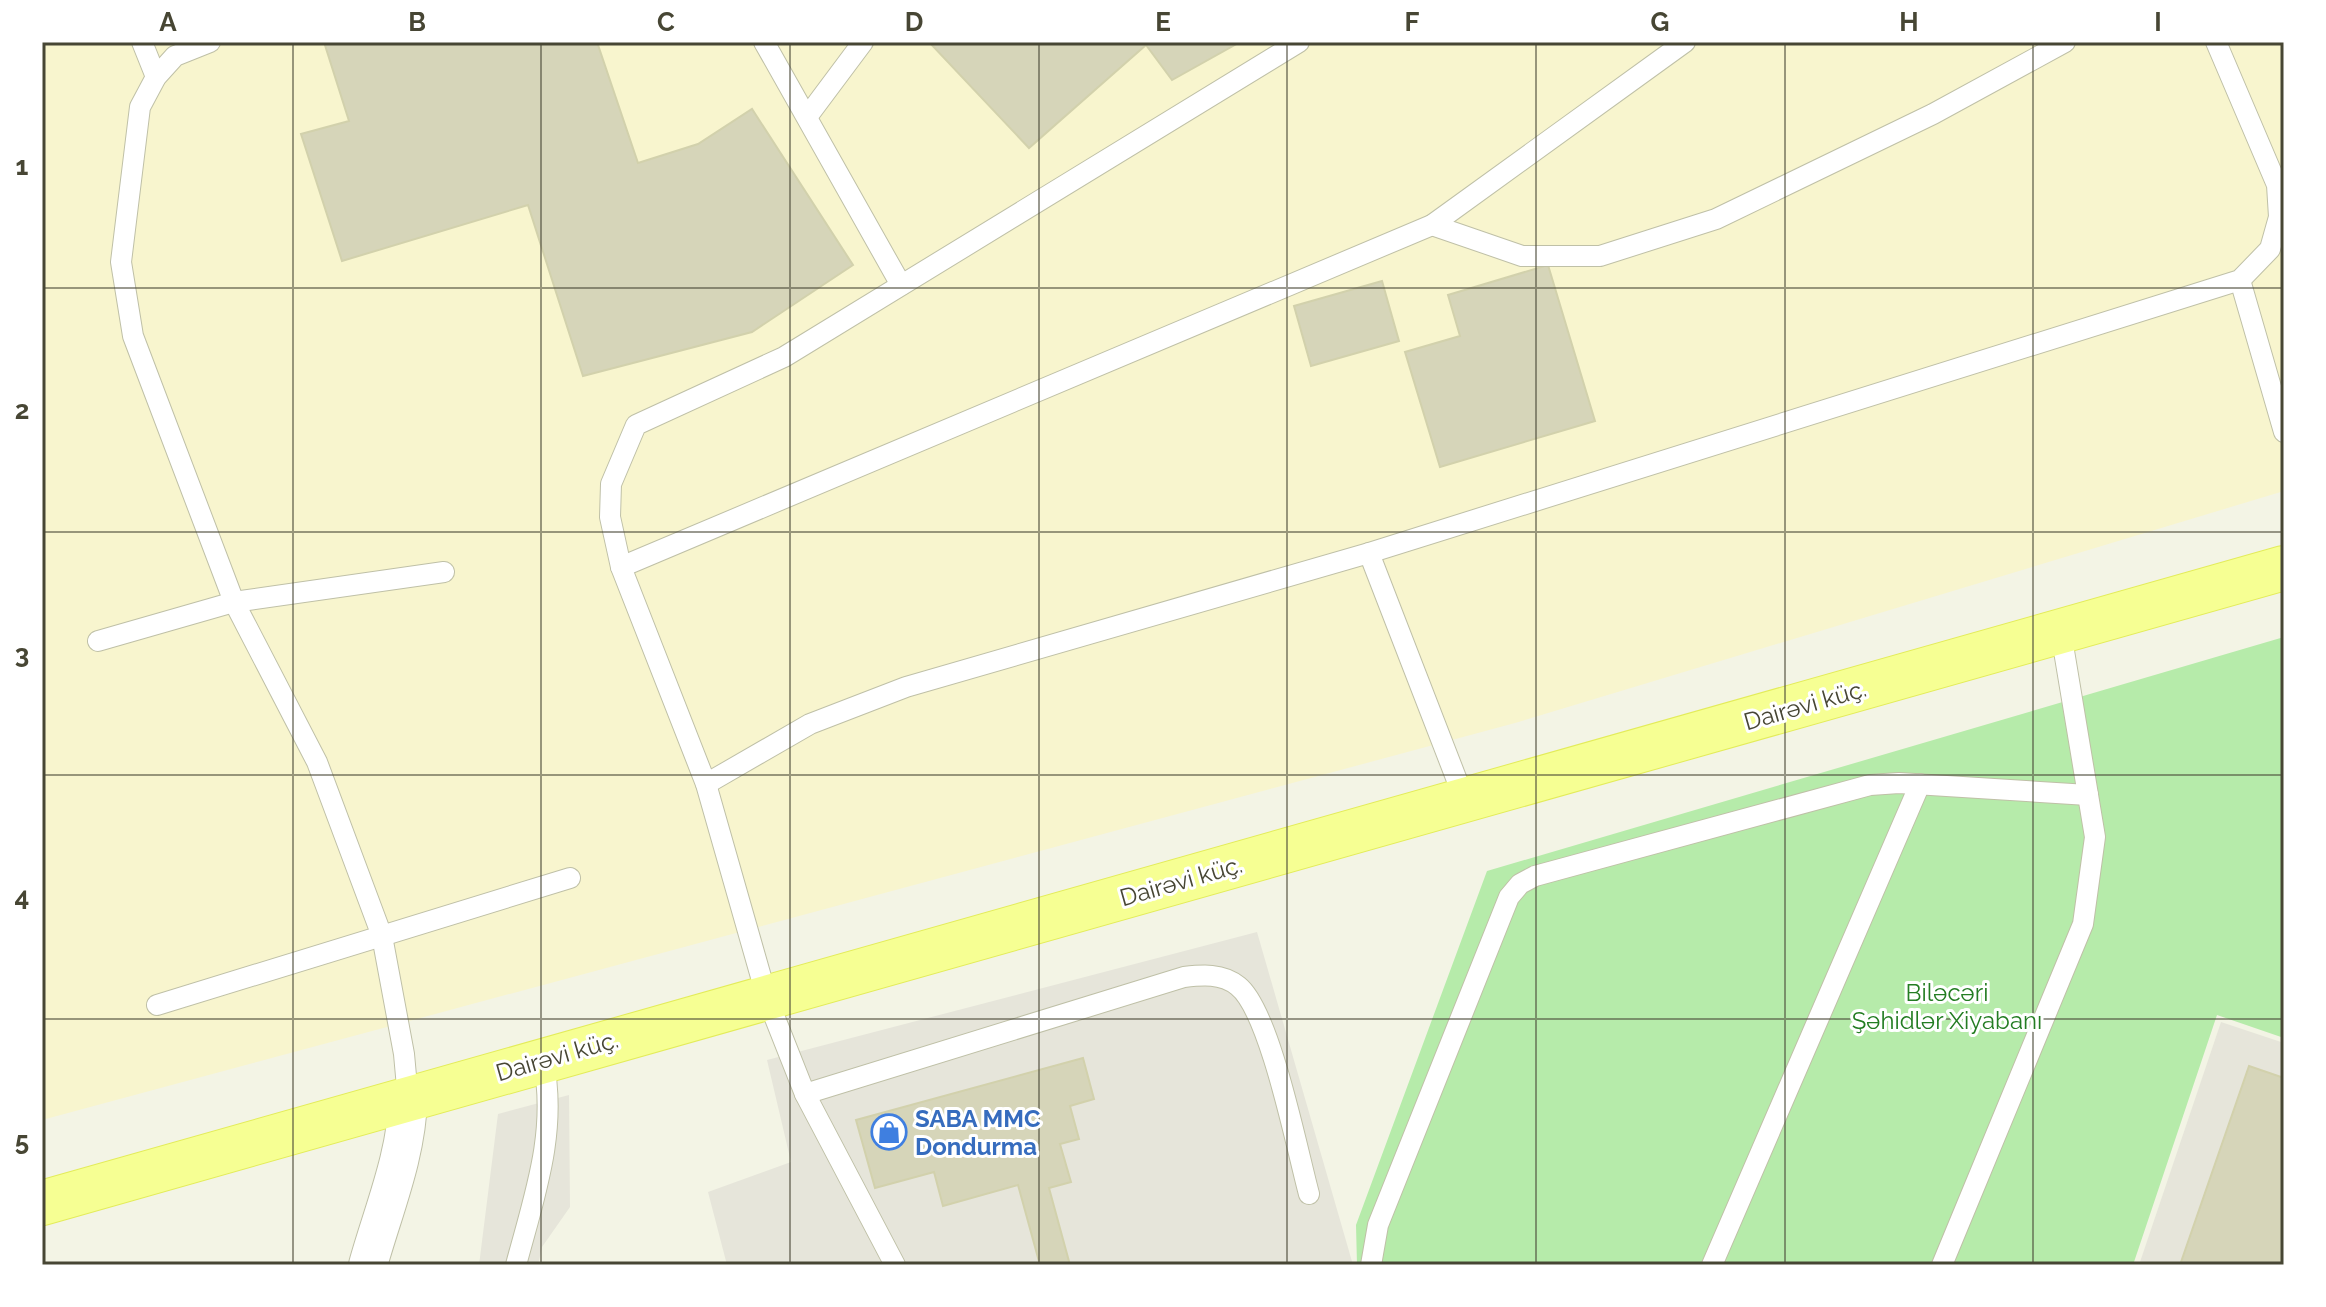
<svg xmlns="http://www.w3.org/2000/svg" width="2326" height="1307" font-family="Raleway,sans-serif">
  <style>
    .commercial { fill: #f8f5ce }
    .industrial { fill: #e6e5da }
    .green { fill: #b6ebaa }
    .building { fill: #d6d5b9; stroke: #d2d1ac; stroke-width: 2 }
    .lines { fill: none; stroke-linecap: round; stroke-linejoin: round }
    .lane-casing { stroke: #bfc0a7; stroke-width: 22 }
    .street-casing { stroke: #bfc0a7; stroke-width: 40 }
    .primary-casing { stroke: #e3ec5a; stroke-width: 46 }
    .lane { stroke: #fff; stroke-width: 20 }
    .street { stroke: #fff; stroke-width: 38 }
    .primary { stroke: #f6ff93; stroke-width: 44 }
    .grid { fill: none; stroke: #474634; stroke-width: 2; stroke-opacity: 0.55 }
    .labels { text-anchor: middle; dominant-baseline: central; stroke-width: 6; stroke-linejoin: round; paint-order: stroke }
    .street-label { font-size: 24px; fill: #474634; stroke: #fff }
    .park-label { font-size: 24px; fill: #247d23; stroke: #fff }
    .shop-label { font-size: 24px; font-weight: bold; fill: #366cbe; stroke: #fff; text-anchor: start }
    .neatline { fill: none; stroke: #474634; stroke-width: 3 }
    .grid-label { font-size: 26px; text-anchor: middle; font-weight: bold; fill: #474634 }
  </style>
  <rect width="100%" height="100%" fill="#f3f4e5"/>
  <path class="commercial" d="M42,42H2284V491L1515,723L42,1120Z"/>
  <g class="industrial">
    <path d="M1257,932L1353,1265H727L708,1192L791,1162L767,1060Z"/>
    <path d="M2221,1022L2284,1043V1265H2139Z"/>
    <path d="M569,1095L570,1207L542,1247L538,1265H479L498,1114Z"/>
  </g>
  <path class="green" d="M2284,637V1038L2217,1015L2133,1265H1357L1356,1225L1487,871Z"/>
  <g class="building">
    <path d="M324,42H597L638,163L698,144L752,109L853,265L752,332L583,376L528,205L342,261L301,134L349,121Z"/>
    <path d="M929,42H1240L1172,80L1146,45L1029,148Z"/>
    <path d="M1548,265L1595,421L1440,467L1405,352L1460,336L1448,295Z"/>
    <path d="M1382,281L1399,341L1311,366L1294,306Z"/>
    <path d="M1083,1058L1094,1099L1070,1106L1079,1139L1060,1144L1071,1182L1049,1188L1070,1265H1040L1018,1185L943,1206L934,1172L875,1188L856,1120Z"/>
    <path d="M2249,1066L2284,1078V1265H2180Z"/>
  </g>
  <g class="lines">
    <defs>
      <g id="lane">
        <path d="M142,42L156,77"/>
        <path d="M210,42L175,56L156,77L140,107L121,262L133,336L234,602L317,762L382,936L404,1054L408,1098"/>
        <path d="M764,42L901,285"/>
        <path d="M807,117L863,42"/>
        <path d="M1432,225L1522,256H1600L1716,219L1933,114L2065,42"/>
        <path d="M2240,280L2284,432"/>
        <path d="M1369,553L1465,801"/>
        <path d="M621,567L1432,225L1685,42"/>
        <path d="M98,641L234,602L444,572"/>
        <path d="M706,784L810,724L906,687L1369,553L2240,280L2270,249L2279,217L2277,185L2216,42"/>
        <path d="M157,1005L570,878"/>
        <path d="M805,1094L1184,977C1202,975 1222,973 1238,986C1270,1011 1297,1150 1309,1194"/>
        <path d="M516,1265C534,1197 558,1131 543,1060"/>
        <path d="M895,1265L805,1094L767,998L706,784L621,567L610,517L611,484L636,425L784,357L1299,42"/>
        <path d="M1371,1265L1378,1225L1509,897L1520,884L1535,876L1870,785L1899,783L2088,795"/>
        <path d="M1712,1265L1920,784"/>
        <path d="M1942,1265L2083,924L2095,837L2061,633"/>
      </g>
      <path id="street" d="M368,1265C383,1211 407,1155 408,1098"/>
      <path id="primary" d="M42,1203L2284,568"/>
    </defs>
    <use href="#lane" class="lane-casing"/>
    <use href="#street" class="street-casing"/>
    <use href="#primary" class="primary-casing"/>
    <use href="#lane" class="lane"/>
    <use href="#street" class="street"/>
    <use href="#primary" class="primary"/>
  </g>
  <path class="grid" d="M293,42V1265M541,42V1265M790,42V1265M1039,42V1265M1287,42V1265M1536,42V1265M1785,42V1265M2033,42V1265M42,288H2284M42,532H2284M42,775H2284M42,1019H2284"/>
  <defs>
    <symbol id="shop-ring" viewBox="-11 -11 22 22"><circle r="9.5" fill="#fff" stroke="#3f7fe0" stroke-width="1.5"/><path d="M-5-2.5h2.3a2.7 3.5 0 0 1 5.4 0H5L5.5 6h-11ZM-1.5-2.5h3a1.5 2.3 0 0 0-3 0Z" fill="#3f7fe0"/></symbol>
  </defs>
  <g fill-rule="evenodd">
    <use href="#shop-ring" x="869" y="1112" width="40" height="40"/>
  </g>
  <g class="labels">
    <g class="street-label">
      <text transform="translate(1805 705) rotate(-16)">Dairəvi küç.</text>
      <text transform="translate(1181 881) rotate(-16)">Dairəvi küç.</text>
      <text transform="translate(557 1056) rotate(-16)">Dairəvi küç.</text>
    </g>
    <g class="park-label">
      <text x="1947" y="992">Biləcəri<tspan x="1947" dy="28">Şəhidlər Xiyabanı</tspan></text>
    </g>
    <g class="shop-label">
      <text x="915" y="1118">SABA MMC<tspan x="915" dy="28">Dondurma</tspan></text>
    </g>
  </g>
  <rect width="2326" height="1307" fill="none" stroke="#ffffff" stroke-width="88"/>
  <rect x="44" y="44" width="2238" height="1219" class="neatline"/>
  <g class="grid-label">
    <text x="168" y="31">A</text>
    <text x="417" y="31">B</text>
    <text x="666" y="31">C</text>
    <text x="914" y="31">D</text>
    <text x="1163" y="31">E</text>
    <text x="1412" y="31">F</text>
    <text x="1660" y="31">G</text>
    <text x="1909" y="31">H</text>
    <text x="2158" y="31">I</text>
    <text x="22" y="175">1</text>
    <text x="22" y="419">2</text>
    <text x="22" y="663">3</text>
    <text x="22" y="906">4</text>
    <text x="22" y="1150">5</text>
  </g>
</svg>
